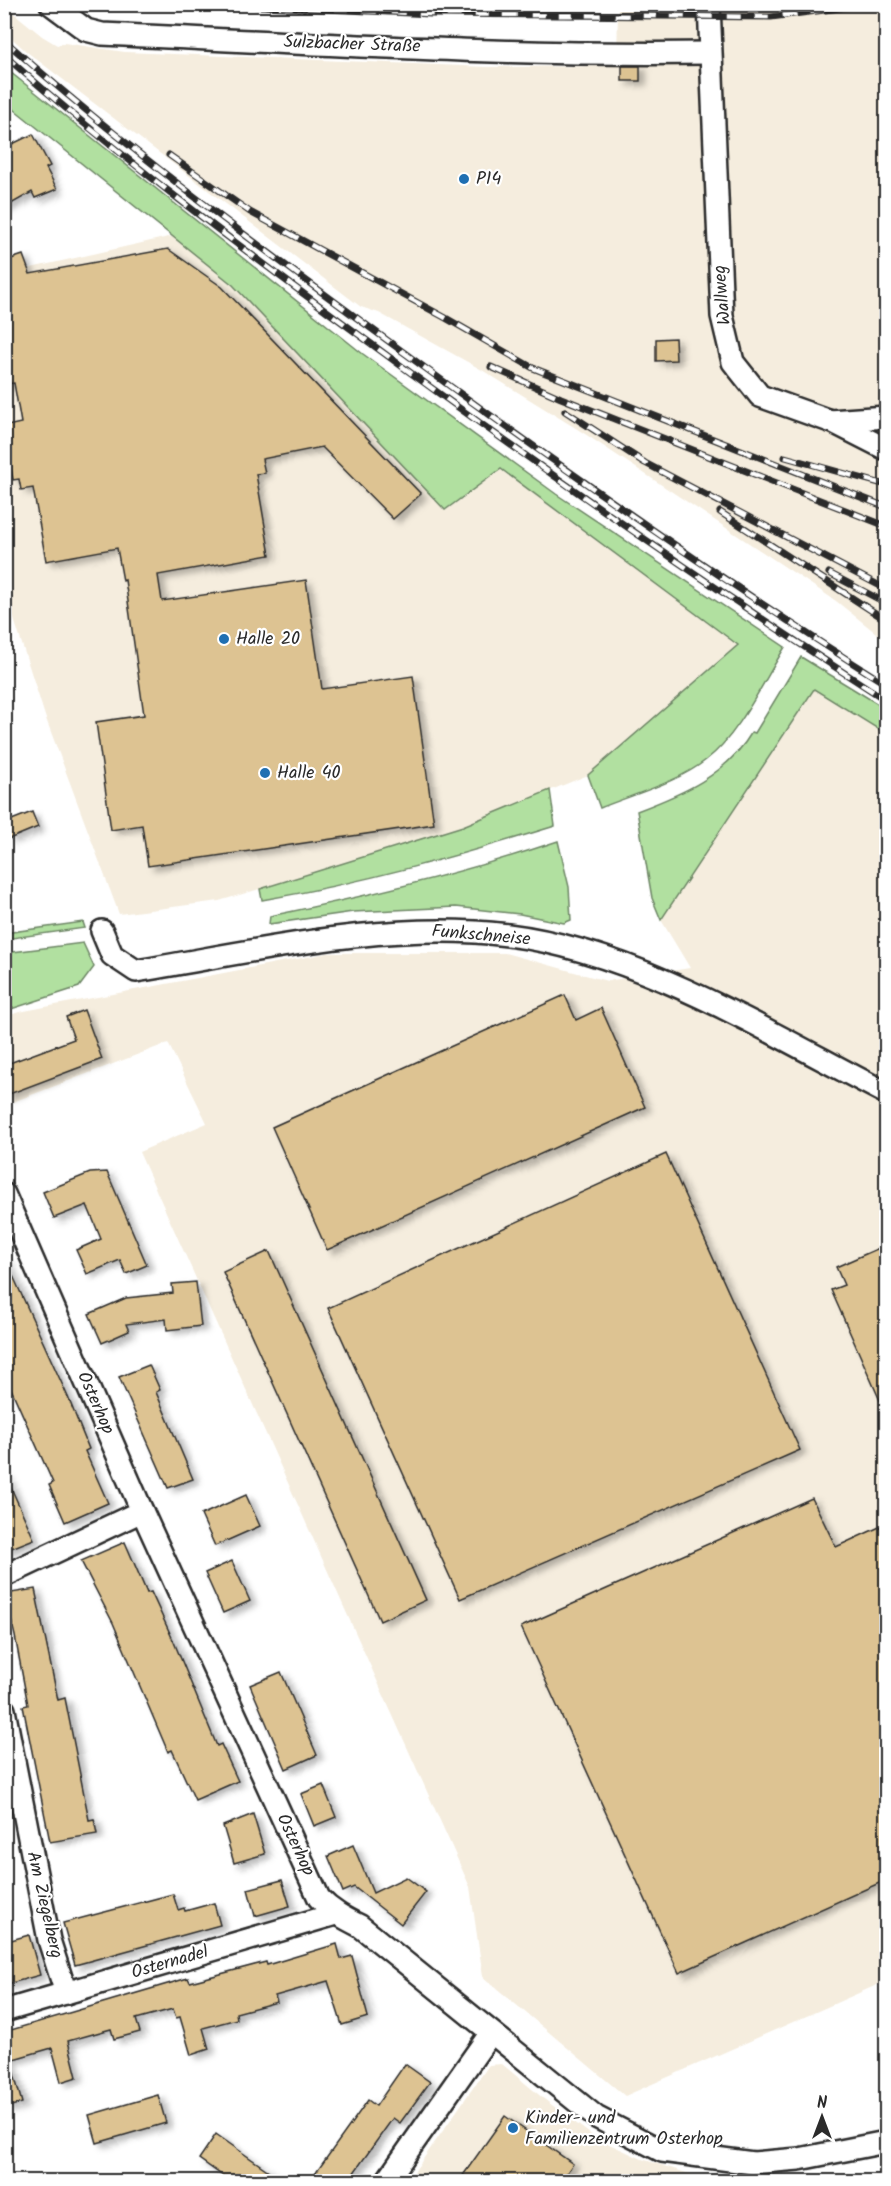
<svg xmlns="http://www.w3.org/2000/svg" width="891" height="2186" font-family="Kalam,sans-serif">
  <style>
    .built { fill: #f5edde }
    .green { fill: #b1e0a0; stroke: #6e8666; stroke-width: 1.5 }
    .building { fill: #ddc392; stroke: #2b2b2b; stroke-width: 1.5; filter: url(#shadow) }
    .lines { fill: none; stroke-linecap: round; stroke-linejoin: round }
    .minor-casing { stroke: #2b2b2b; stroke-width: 26 }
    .minor { stroke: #fff; stroke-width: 21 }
    .rail-casing { stroke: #2b2b2b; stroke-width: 7 }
    .rail { stroke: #fff; stroke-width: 4.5; stroke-dasharray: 14; stroke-linecap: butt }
    .poi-dot { fill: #1f6fb2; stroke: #fff; stroke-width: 2 }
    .labels { text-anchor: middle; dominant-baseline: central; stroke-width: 4.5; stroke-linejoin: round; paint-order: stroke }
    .street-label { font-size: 18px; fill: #2b2b2b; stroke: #fff }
    .poi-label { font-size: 18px; fill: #2b2b2b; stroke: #fff; text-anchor: start }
  </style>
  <defs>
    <filter id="shadow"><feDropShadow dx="6" dy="4" stdDeviation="3" flood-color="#0004"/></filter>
  </defs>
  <rect width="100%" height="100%" fill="#fff"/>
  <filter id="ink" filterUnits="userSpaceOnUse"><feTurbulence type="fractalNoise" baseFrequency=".0167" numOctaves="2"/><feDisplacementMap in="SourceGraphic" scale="12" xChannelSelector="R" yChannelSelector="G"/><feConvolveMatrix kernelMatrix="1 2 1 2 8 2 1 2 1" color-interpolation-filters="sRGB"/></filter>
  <g filter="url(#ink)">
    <g class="built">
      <path d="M4,5L42,36L57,45L64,43L125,52L486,67L617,66L618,5H550H886V641L836,601L582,432L482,370L379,313L361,307L27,52L5,32Z"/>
      <path d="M173,236L233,285L446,510L501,469L739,646L588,775L463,826L337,866L219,901L119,914L45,716L5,591L4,274Z"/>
      <path d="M814,689L886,734V1981L625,2096L483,1977L470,1887L139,1152L207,1123L168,1043L5,1105V1017L19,1012L328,953H505L607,981L690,968L661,920Z"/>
      <path d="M502,2064L544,2099L594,2137L642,2159L699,2177V2182H407L489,2065Z"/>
    </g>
    <g class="green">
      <path d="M10,72L363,354L556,494L785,647C763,682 739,735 706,760C677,783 634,794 600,808L588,775L738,645L501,469L445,510L233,285L5,102V78Z"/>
      <path d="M801,657L886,709V734L814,689L661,920L652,898L637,811C682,794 726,776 752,732L755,733Z"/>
      <path d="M550,790L555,826C458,856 362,883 262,900L260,889L463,826Z"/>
      <path d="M558,841L569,887L571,920L564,923L520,914L456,907L353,912L269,924L270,916C368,896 464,873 558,841Z"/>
      <path d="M83,922L85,928L5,939V933Z"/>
      <path d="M83,943L94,967L79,987L5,1011V953Z"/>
    </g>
    <g class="building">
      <rect x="622" y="66" width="18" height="15"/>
      <path d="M33,134L50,166L46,168L57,189L35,198L32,192L4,208V148Z"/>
      <path d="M168,249L222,287L421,494L393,519L322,447L262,459L265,473L256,474L270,555L158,575L162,601L306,580L322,689L413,676L434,824L148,866L142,825L111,830L96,722L144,715L125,580L123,581L117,548L46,561L33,488L21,490L19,479L13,480L6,439H9L7,426L21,423L14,383L4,384V282L11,281L5,265L10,264L8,260L23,255L30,274Z"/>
      <path d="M675,338L676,360L656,361V339Z"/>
      <path d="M32,812L38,827L9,839L4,823Z"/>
      <path d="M565,995L576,1020L601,1008L645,1107L327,1250L272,1127Z"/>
      <path d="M84,1010L102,1059L4,1096V1065L74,1039L66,1017Z"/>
      <path d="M666,1154L800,1450L460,1599L328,1308Z"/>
      <path d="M107,1172L147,1265L126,1274L120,1260L87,1274L76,1250L101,1239L87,1205L54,1218L43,1192L90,1173Z"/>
      <path d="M886,1245V1414L831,1290L844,1285L836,1267Z"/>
      <path d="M269,1251L426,1600L380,1621L223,1272Z"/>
      <path d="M4,1256L68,1397L89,1449L85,1451L108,1503L65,1522L49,1485L53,1483L4,1373Z"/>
      <path d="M196,1282L201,1326L167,1330L166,1319L126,1324L129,1331L102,1343L89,1314L126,1298L173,1293L172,1284Z"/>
      <path d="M149,1365L160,1390L156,1392L193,1479L168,1488L119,1377Z"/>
      <path d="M4,1472L34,1539L4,1551Z"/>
      <path d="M246,1495L260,1526L215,1546L201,1515Z"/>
      <path d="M812,1498L836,1547L886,1524V1880L679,1973L521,1627Z"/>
      <path d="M125,1542L147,1593L151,1592L174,1642L217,1746L221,1744L238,1781L195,1800L172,1750L168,1752L113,1623L81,1561Z"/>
      <path d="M232,1561L250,1601L223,1613L205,1573Z"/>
      <path d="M35,1589L58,1700L65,1698L89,1820L94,1819L97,1834L50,1842L23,1706L28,1705L15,1636L5,1594Z"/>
      <path d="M281,1672L317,1755L286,1769L250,1685Z"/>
      <path d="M323,1785L336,1817L314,1826L301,1794Z"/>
      <path d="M253,1814L265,1854L234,1863L223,1826Z"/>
      <path d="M353,1845L373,1893L406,1877L426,1892L401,1924L354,1887L343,1892L328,1856Z"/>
      <path d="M282,1880L290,1906L255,1916L248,1889Z"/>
      <path d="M173,1894L178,1910L184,1908L185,1911L214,1903L220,1925L75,1965L63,1923Z"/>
      <path d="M29,1935L40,1975L4,1985V1942Z"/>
      <path d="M337,1944L341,1959L352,1956L368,2017L342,2025L328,1981L275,1996L277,2002L236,2013L237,2019L203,2028L209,2049L191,2055L180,2017L176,2018L173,2009L136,2019L140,2032L114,2039L111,2029L68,2041L77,2077L61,2082L52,2048L10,2060L22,2103L4,2108V2032L188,1978L190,1982L266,1962L267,1965Z"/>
      <path d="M405,2064L430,2082L400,2123L393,2118L348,2181H310L368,2100L376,2106Z"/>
      <path d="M158,2095L166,2123L97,2143L89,2115Z"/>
      <path d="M505,2116L573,2164L561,2181H459Z"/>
      <path d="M216,2134L240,2151L283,2181H230L199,2159Z"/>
    </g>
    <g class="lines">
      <defs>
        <g id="minor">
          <path d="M51,4L86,30L102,34C304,43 507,56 710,53"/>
          <path d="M709,4L722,316L733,362L760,396L830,421L886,417"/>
          <path d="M831,421L886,449"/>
          <path d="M102,931L112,955L136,971C258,951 384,920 508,935C638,951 771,1034 886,1093"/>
          <path d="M4,1194L142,1511L319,1898C331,1911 344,1918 360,1926L596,2117L662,2151L753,2163L799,2159L886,2142"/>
          <path d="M4,1576L142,1511"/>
          <path d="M4,1710L49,1940L66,1993"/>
          <path d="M4,2011L336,1914"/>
          <path d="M386,2182L490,2034"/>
        </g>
      </defs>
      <use href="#minor" class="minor-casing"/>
      <use href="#minor" class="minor"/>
      <defs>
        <g id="rail">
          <path d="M223,4L431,14L771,17L870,4"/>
          <path d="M4,40C122,145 249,239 376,332C543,455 711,574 886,684"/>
          <path d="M4,55C118,156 240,247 362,337C534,464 707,585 886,700"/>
          <path d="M169,155L250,212L444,317L533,368L886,507"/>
          <path d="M491,367L561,398L886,526"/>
          <path d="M565,411L645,463L886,589"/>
          <path d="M785,457L886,485"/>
          <path d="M720,512L886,620"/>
          <path d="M829,573L886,603"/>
        </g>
      </defs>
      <use href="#rail" class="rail-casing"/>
      <use href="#rail" class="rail"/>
    </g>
  </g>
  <g class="poi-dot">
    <circle cx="464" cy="179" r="6"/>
    <circle cx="224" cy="639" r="6"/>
    <circle cx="265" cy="773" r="6"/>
    <circle cx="513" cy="2128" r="6"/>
  </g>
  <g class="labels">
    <g class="street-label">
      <text transform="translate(352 45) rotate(2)">Sulzbacher Straße</text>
      <text transform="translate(723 295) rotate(-95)">Wallweg</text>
      <text transform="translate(481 936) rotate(5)">Funkschneise</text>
      <text transform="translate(95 1403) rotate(66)">Osterhop</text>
      <text transform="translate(295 1845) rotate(65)">Osterhop</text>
      <text transform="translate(44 1905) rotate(77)">Am Ziegelberg</text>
      <text transform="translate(170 1963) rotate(-16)">Osternadel</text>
    </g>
    <g class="poi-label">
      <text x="476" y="179">P14</text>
      <text x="236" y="639">Halle 20</text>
      <text x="277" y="773">Halle 40</text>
      <text x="525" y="2118">Kinder- und<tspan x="525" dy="21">Familienzentrum Osterhop</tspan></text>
    </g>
  </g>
  <rect width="891" height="2186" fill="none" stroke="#fff" stroke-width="24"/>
  <rect x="12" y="12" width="867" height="2162" fill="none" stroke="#2b2b2b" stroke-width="2" filter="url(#ink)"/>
  <g transform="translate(822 2117)" stroke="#ffffff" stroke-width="4.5" paint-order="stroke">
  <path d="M0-4.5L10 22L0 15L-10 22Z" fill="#2b2b2b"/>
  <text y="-9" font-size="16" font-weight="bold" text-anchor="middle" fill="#2b2b2b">N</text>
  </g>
</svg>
